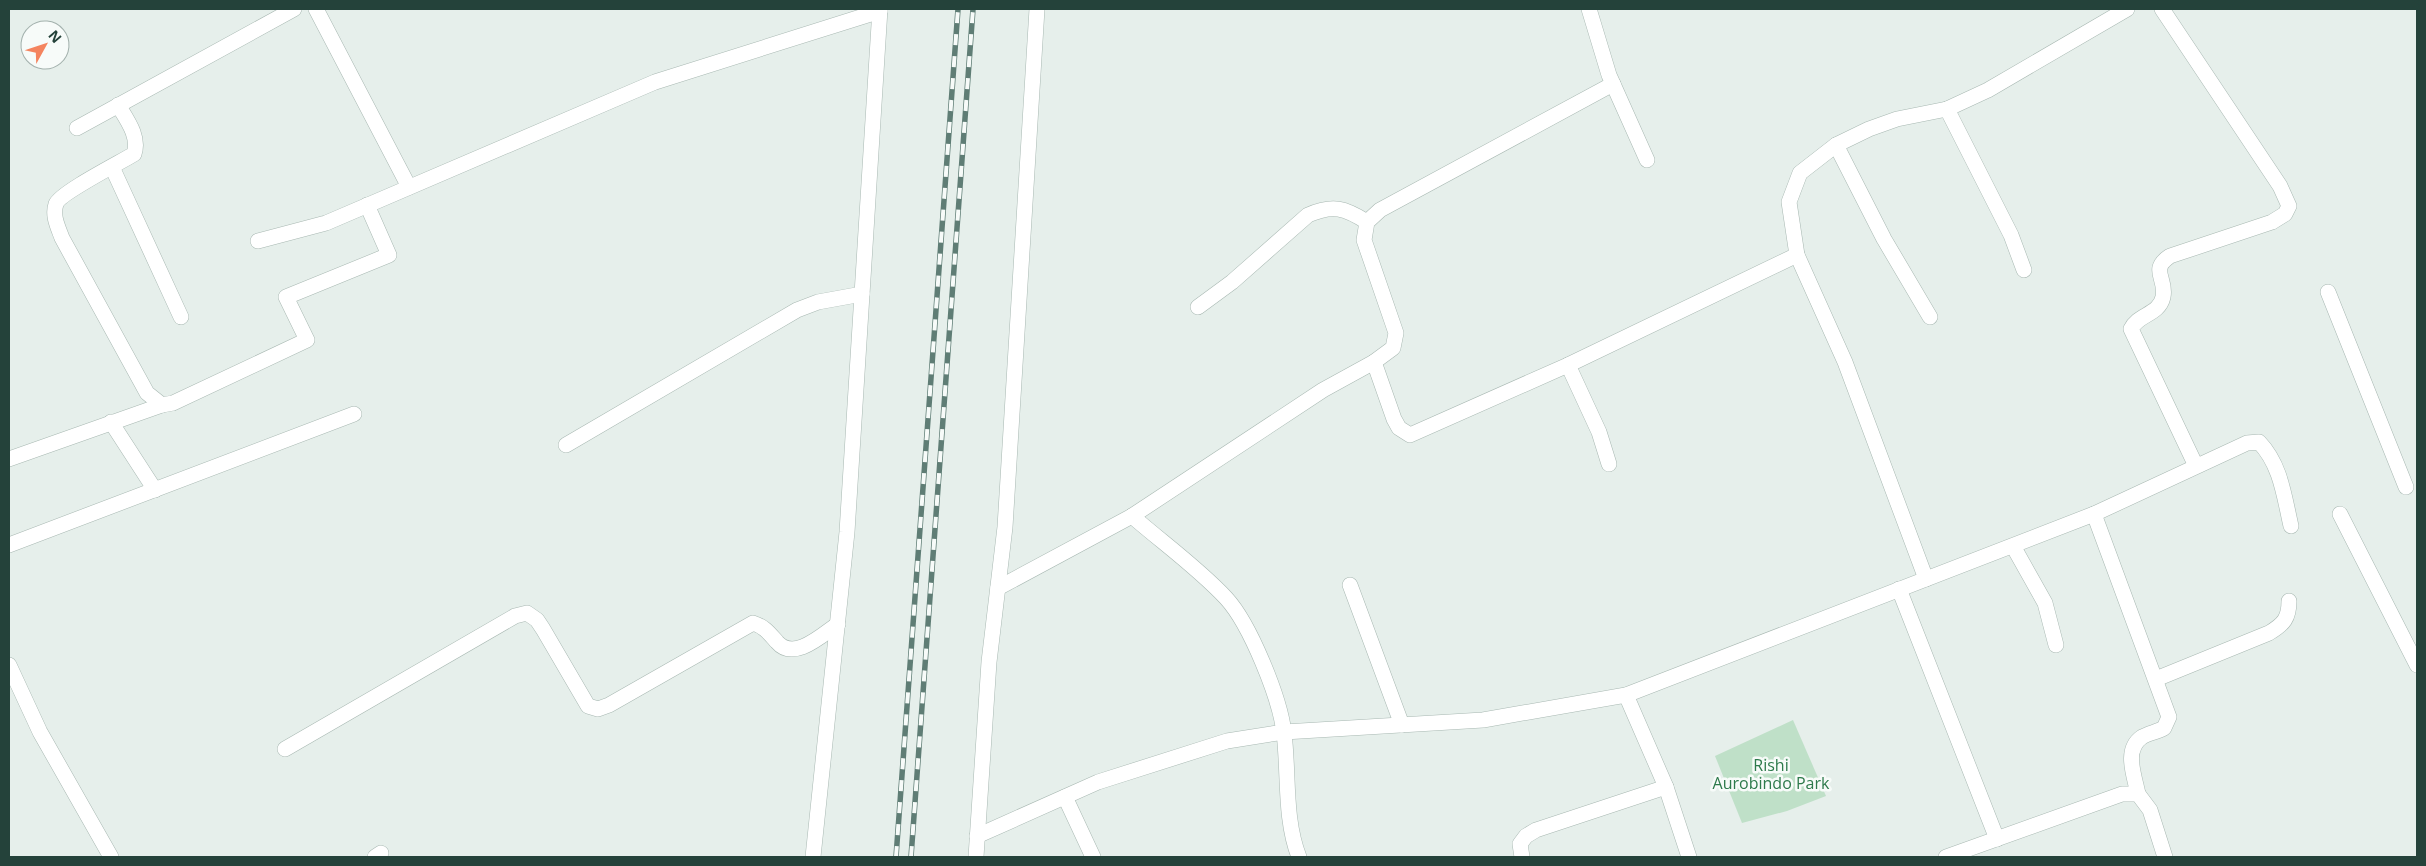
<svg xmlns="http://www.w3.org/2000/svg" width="2426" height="866" font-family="'Open Sans',sans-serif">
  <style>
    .green { fill: #bfe0c8 }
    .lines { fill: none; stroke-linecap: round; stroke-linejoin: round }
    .street-casing { stroke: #a8b8b2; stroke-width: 16 }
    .street { stroke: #fff; stroke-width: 15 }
    .rail-casing { stroke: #5f7d75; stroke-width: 5.5 }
    .rail { stroke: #f7fbf9; stroke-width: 4; stroke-dasharray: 11; stroke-linecap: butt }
    .labels { text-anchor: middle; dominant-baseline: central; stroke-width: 5; stroke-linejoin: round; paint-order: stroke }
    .park-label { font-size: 16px; fill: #2d7a4b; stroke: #f7fbf9 }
  </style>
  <rect width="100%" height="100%" fill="#e6efeb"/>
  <path class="green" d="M1793,720L1826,796L1787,811L1742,823L1715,756Z"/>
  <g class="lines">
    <defs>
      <g id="street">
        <path d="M316,9L409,187"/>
        <path d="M1589,9L1609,75L1647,160"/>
        <path d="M2162,9L2280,186L2289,206L2285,214L2272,222L2170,256C2149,270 2167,278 2163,297C2159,315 2138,314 2131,329L2196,466"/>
        <path d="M118,105C127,120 140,137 134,154C121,162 60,193 56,204C52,216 58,227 62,238L147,393L162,405L173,403L307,340L286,297L389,255L367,205"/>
        <path d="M1947,109L2011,235L2024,270"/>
        <path d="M77,128L294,9"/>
        <path d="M1836,145L1884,239L1930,317"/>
        <path d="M112,167L181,317"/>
        <path d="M258,241L326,223L655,82L880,11"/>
        <path d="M2328,292L2406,487"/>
        <path d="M1198,307L1232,282L1308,215C1333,204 1345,208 1367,222"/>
        <path d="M1374,362L1394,419L1399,428L1410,435L1568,365L1797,255"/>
        <path d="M1568,365L1599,432L1609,464"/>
        <path d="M111,422L155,490"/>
        <path d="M566,445L797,310L818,302L862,294"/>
        <path d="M9,459L162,405"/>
        <path d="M2094,514L2169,717L2164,728C2157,732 2149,733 2142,737C2123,750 2135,777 2138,794"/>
        <path d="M2340,514L2417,665"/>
        <path d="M1132,516C1163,543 1198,568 1226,598C1250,624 1280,698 1284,733C1289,773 1284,819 1299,857"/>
        <path d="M9,545L354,414"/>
        <path d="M2013,546L2045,603L2056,645"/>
        <path d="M1926,579L1845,362L1797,255L1789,202L1800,173L1836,145L1869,129L1897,119L1947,109L1988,90L2127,9"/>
        <path d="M1350,585L1402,725"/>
        <path d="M998,588L1132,516L1323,390L1374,362L1393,348L1396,333L1364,240L1367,222L1380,210L1613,84"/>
        <path d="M1899,589L1997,839"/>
        <path d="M9,665L40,732L111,857"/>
        <path d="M2156,679L2269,633C2284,624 2289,618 2289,601"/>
        <path d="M1626,695L1666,787L1689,857"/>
        <path d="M285,749L515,616L527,613L537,620L543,629L588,706L598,709L609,705L753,623C765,627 769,633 777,642C794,662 823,634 838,624"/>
        <path d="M1065,797L1093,857"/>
        <path d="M977,836L1098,782L1227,741L1284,732L1483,720L1626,695L2094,514L2247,443L2259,442C2281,465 2284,496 2291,526"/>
        <path d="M375,857L381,853"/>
        <path d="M813,857L847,532L880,9"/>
        <path d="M976,857L989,662L1005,527L1037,9"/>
        <path d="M1522,857L1520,844L1526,836L1536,830L1666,787"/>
        <path d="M1946,857L2122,794H2138L2150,810L2165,857"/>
      </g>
    </defs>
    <use href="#street" class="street-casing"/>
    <use href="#street" class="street"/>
    <defs>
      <g id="rail">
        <path d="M896,857L958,9"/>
        <path d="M911,857L973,9"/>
      </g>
    </defs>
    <use href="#rail" class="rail-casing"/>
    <use href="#rail" class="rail"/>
  </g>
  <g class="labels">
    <g class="park-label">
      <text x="1771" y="765">Rishi<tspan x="1771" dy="18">Aurobindo Park</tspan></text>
    </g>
  </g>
  <rect width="2426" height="866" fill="none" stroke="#24423a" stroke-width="20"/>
  <g transform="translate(45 45) rotate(50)"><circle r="24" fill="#f7fbf9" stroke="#a3b1ad"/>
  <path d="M0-4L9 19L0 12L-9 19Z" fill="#f4845f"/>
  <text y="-8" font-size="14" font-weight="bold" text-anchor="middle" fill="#24423a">N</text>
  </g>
</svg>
